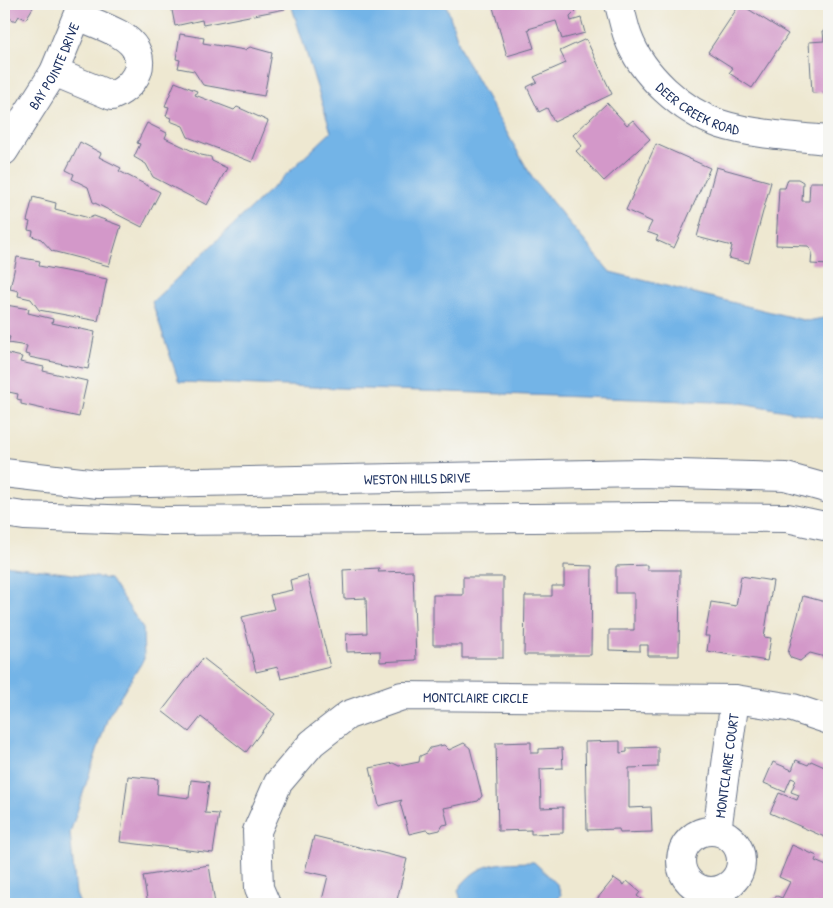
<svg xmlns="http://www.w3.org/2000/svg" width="833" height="908" font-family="'Patrick Hand',sans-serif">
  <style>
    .water { fill: #73b4e7; stroke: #4772a2 }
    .building { fill: #d398c9 }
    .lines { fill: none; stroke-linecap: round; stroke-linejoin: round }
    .minor-casing { stroke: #657086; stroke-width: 30 }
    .minor { stroke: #fff; stroke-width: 28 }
    .labels { text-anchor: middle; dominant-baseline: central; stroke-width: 4; stroke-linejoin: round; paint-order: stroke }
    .street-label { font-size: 14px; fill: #1b2f5e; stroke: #f6f6f2 }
  </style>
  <rect width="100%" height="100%" fill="#f6f6f2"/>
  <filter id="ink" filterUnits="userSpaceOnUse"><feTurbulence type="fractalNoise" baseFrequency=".02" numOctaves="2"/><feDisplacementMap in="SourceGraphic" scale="10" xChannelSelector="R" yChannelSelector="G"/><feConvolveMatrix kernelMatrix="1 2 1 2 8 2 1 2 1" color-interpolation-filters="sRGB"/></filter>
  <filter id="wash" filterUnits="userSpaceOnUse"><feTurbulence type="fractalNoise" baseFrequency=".0096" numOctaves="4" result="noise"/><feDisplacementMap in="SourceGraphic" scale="20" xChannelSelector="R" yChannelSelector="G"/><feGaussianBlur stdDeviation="1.12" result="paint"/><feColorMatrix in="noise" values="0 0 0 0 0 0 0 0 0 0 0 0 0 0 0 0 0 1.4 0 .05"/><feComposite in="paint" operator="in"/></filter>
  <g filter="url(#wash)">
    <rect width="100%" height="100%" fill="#eee8d1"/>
    <g class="water">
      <path d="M291,4H446L462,53L533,179L610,272L807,321L829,317V419L742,403L179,382L152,302L331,132Z"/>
      <path d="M4,565L110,579L143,628L144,659L108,717L70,833L76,894L80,904H4Z"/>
      <path d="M534,862L557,884L561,894L556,904H462L458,890C478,860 502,863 534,862Z"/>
    </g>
    <g id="blocks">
      <g class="building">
        <path d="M4,4H35L26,19L19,16L16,21L4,16Z"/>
        <path d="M178,4H284L285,9L203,25L202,20L175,26L171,5Z"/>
        <path d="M492,4H573L576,11L570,17L571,21L581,18L585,33L562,39L556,21L528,29L534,48L507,56Z"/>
        <path d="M740,4L788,34L752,88L729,73L733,68L708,52Z"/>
        <path d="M829,30V92L812,93L809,42L824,41L823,31Z"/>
        <path d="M180,34L204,38L203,43L245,50L250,47L272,53L264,96L203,85L194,71L178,68L180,60L176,59Z"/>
        <path d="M586,39L612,94L554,122L547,108L539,112L527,87L537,82L534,77L566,63L560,51Z"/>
        <path d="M175,82L197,91L195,95L234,110L237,107L244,110L268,121L252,162L188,137L183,126L170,121L171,118L166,116L169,107L165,106Z"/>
        <path d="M607,103L627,125L633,120L650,139L604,181L576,151L582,146L573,135Z"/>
        <path d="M147,123L167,133L165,138L201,155L211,157L212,161L227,168L207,205L153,177L146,164L134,157L140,144L137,143Z"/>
        <path d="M80,142L101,153L99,157L121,168L119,171L160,192L142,227L93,202L88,187L72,179L74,174L66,170Z"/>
        <path d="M656,144L710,168L674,248L656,240L658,236L647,232L652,222L626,210Z"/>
        <path d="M716,167L771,182L749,263L729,258L732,246L697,237Z"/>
        <path d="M788,179H798L803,182L802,201H809L810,182H829V265L811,264L812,252L808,246L776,245L779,188H785Z"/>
        <path d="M33,197L56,203L55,209L89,218L94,216L121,226L109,266L52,251L41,239L32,236L33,231L28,230L30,222L27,221Z"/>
        <path d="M17,257L40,261L39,266L107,279L98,321L39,310L31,299L18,296L19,291L10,289Z"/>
        <path d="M6,305L29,309L28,313L53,319L52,323L95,332L88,369L29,357L30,355L25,354L27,346L8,343L10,337L4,336Z"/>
        <path d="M4,353L22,357L20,362L44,367L43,371L87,381L79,417L21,404V400L17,399L18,394L4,391Z"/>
        <path d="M564,565L592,566L591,655H524L525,596H552V586H564Z"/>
        <path d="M647,565V570H680L679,656H648V645H640V651L609,650V630H634V593H616V566Z"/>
        <path d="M379,568L378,572L413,571L416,660L380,662V651L347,652L346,634L367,633L366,598L344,599L343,570Z"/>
        <path d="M307,575L330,667L281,679L278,667L256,672L242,617L274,609L270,595L292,590L290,580Z"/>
        <path d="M741,576L773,581L764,637L771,638L767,661L707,651L709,636H705L711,602L736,606Z"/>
        <path d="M463,577H503V658H462V645H433V595H463Z"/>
        <path d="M803,596L829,603V658L810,653L800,661L791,658L788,653Z"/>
        <path d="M203,658L275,714L246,752L201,717L189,732L162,711Z"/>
        <path d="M829,659V675L825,674Z"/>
        <path d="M620,741V753L627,752V748L658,747V767L629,768V808L651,807L652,832L620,833L619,829L587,830L585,742Z"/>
        <path d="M531,742V753H539V749L562,748L563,768L540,769L541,808L563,807V833L531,834V830L498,831L496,743Z"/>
        <path d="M464,743L470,748L482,796L478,801L444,808L448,824L443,825L440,830L431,832L426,830L409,834L400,803L402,800L379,806L370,768L393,763L399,766L419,762L420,756L427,753L430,748L444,745L449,750Z"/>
        <path d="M796,760L808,765L811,761L829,769V839L770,813L779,793L797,800L799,795L791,792L796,780L791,778L785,792L764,783L773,762L792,770Z"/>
        <path d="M128,776L158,779L157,794L189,798L191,780L209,782L205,813L219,814L213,853L120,842Z"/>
        <path d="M314,836L407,859L396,904H321L328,876L305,871Z"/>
        <path d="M792,845L817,856L815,861L829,867V904H769L772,899L777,896L782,898L790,882L779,877Z"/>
        <path d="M209,865L215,904H148L143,876Z"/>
        <path d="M614,878L624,885L627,881L640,892L637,896L647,904H593Z"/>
      </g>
    </g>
  </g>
  <g filter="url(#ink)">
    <use href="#blocks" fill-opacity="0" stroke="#657086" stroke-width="1"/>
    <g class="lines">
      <defs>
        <g id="minor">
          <path id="s1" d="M619,4C622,15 624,26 628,37C642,75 682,111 720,124C750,134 797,137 829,140"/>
          <path d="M54,72L112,96C142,83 151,52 119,34C106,27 92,22 78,16"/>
          <path id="s2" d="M4,151L54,72L82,4"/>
          <path id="s3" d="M4,473L98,484L642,473L786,477L829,489"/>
          <path d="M4,513L24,516L164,521L651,517L787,518L829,527"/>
          <circle cx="711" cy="861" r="30"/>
          <path id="s4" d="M717,831L735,699"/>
          <path id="s5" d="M266,904L259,888L257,831L278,783L312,743L348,715L402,696L735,699L793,708L829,720"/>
        </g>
      </defs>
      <use href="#minor" class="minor-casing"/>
      <use href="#minor" class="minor"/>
    </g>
  </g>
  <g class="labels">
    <g class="street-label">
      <text stroke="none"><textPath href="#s2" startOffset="99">BAY POINTE DRIVE</textPath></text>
      <text stroke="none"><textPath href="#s1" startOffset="138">DEER CREEK ROAD</textPath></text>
      <text stroke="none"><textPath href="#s3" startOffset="414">WESTON HILLS DRIVE</textPath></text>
      <text stroke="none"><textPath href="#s5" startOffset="356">MONTCLAIRE CIRCLE</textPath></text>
      <text stroke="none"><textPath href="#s4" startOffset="66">MONTCLAIRE COURT</textPath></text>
    </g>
  </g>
  <rect width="833" height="908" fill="none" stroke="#f6f6f2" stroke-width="20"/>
</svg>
